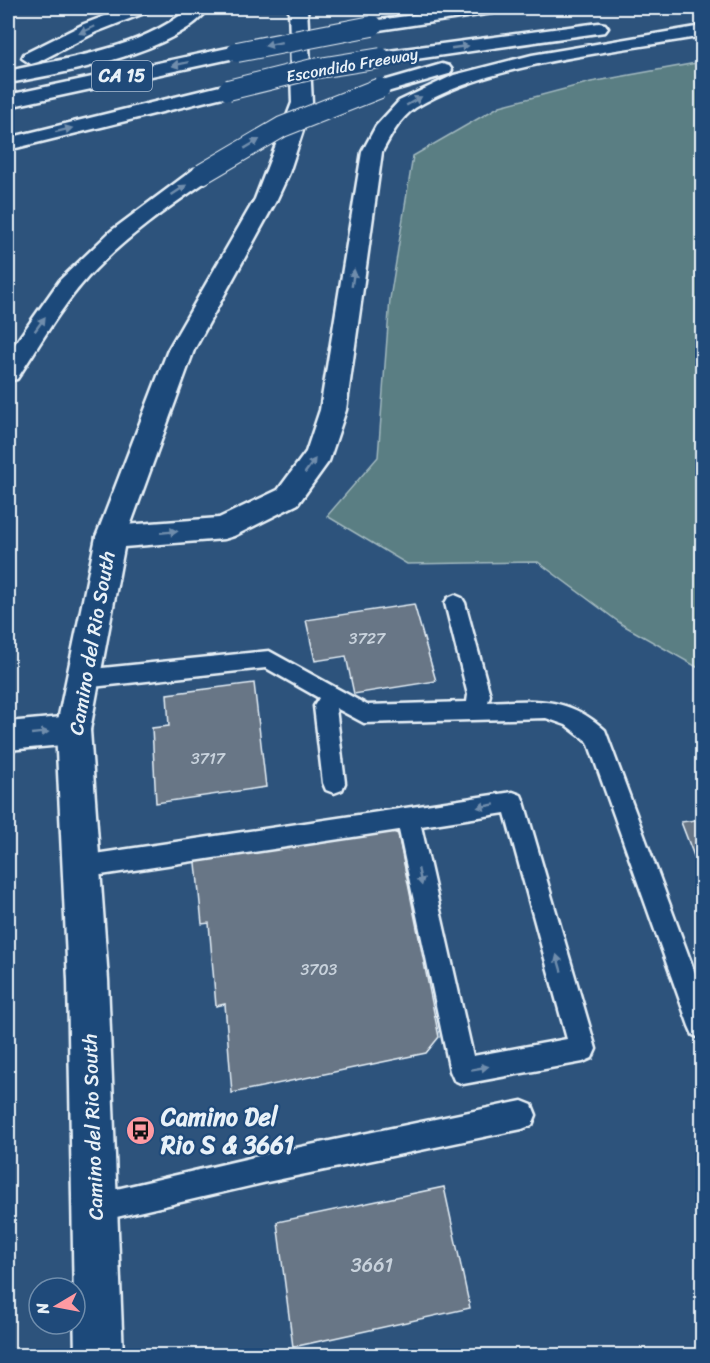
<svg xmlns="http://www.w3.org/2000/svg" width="710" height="1363" font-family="Sriracha,sans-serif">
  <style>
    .green { fill: #5a7e83; stroke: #a1b8be; stroke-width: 1.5 }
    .building { fill: #677686; stroke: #e8f1f8; stroke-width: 1.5 }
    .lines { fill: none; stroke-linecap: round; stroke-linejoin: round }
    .service-casing { stroke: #e8f1f8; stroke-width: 5 }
    .tertiary-casing { stroke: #e8f1f8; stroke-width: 5 }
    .motorway-casing { stroke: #e8f1f8; stroke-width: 5 }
    .service { fill: #1f4a7a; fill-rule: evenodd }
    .tertiary { fill: #1f4a7a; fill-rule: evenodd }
    .motorway { fill: #1f4a7a; fill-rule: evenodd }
    .motorway-bridge-casing { stroke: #e8f1f8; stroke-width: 22; stroke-linecap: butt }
    .motorway-bridge { stroke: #1f4a7a; stroke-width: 20 }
    .oneway { fill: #6f8dac }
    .labels { text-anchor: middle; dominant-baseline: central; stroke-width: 4.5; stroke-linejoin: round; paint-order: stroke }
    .far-street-label { font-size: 16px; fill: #e8f1f8; stroke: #1f4a7a }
    .number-label { font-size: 16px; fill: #c8d2dc }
    .shield { fill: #1f4a7a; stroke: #acbfd2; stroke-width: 1.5 }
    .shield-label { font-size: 18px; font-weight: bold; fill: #e8f1f8 }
    .street-label { font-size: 20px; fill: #e8f1f8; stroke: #1f4a7a }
    .near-number-label { font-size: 20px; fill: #c8d2dc }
    .near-poi-label { font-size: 24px; font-weight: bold; fill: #e8f1f8; stroke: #1f4a7a; text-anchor: start }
  </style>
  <rect width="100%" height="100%" fill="#2d537c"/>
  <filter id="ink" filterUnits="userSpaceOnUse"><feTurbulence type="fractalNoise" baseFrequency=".0167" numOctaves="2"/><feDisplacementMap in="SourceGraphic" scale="12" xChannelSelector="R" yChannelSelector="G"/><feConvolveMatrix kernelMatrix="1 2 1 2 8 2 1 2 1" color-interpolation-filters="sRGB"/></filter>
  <g filter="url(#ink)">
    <path class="green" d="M702,62V670L623,625L538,562L407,564L327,516L378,457L390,299L413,156L500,106L591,82Z"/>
    <g class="building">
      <path d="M414,604L436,681L354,694L346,656L315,661L306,620Z"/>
      <path d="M254,683L266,787L156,803L152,728L169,726L167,694Z"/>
      <path d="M702,819V877L681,822Z"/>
      <path d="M380,826L398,834L439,1037L426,1053L232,1093L225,1004L216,1006L209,923L202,924L196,863L200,857Z"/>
      <path d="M444,1187L470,1308L293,1347L277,1222Z"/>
    </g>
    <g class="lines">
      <defs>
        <g id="service">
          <path d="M455,595L462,598L465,603L490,695L488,702C535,700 568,696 605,730L702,992V1039L693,1035L689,1026L588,742L566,725L546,718L364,723L336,708L345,783L342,790L334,793L326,790L323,783L314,706L319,698L266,668L83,688L76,685L73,679L76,673L83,670L269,651L367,705L467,702L468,695L445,603L448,598Z"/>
          <path d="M513,792L521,795L524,802L596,1049L592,1058L583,1062L463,1084L454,1080L450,1071L399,830L81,878L73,875L69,867L73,859L81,856ZM505,813L567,1039L473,1056L421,826Z"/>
          <path d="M522,1101L532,1105L536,1115L532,1125L522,1129L267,1182L95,1222L85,1218L81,1208L85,1198L95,1194L267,1154Z"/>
        </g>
        <path id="tertiary" d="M289,8H307L312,103L289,173L277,199L194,350L126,537L90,730L108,980L123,1356H75L68,980L56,730L96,537L168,350L255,199L292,103Z"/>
        <g id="motorway">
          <path d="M126,8H150L147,12L96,32L38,62L31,64L22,58L24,54L84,24Z"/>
          <path d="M190,8H209C177,53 60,74 8,83V71C70,57 139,50 190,8Z"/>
          <path d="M461,8H502L493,13L372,31L363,26L372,21Z"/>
          <path d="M599,23L605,24L608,28L605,32L381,64L372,58L381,52Z"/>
          <path d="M702,26V36C616,52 489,62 415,108C400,118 390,137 382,152L346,410L329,461L298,504L234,536L224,539L111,548L100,545L96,537L100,529L111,526L219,518L278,490L306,452L320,410L362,152L376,126L399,101L454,75L532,55Z"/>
          <path d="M237,46L246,52L244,56L8,107V95Z"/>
          <path d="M442,64L449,66L452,70L449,74L380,94L370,88L373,84Z"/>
          <path d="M228,84L235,86L238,90L235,94L8,150V138Z"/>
          <path d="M202,168L210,169L213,174L210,179C167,208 123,239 88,277C60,308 40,344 17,379L8,381V354L60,280L111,231L194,169Z"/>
          <path d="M73,716L85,720L90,730L85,740L73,744L8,750V722Z"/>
        </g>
      </defs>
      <use href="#service" class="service-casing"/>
      <use href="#tertiary" class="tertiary-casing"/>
      <use href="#motorway" class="motorway-casing"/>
      <use href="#service" class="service"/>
      <use href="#tertiary" class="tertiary"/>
      <use href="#motorway" class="motorway"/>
      <defs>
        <g id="motorway-bridge">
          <path d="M237,52L372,26"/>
          <path d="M228,90L313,69L381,58"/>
          <path d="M202,174L282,127L380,88"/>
        </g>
      </defs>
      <use href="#motorway-bridge" class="motorway-bridge-casing"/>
      <use href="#motorway-bridge" class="motorway-bridge"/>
    </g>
    <defs><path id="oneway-solid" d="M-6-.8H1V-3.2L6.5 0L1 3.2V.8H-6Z" transform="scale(1.5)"/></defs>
    <g class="oneway">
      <use href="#oneway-solid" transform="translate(87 30) rotate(155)"/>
      <use href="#oneway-solid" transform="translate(273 44) rotate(168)"/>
      <use href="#oneway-solid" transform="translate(460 47) rotate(-8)"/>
      <use href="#oneway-solid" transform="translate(180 64) rotate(168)"/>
      <use href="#oneway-solid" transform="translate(414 101) rotate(-30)"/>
      <use href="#oneway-solid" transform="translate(64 130) rotate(-14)"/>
      <use href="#oneway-solid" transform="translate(252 144) rotate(-31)"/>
      <use href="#oneway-solid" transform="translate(179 190) rotate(-34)"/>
      <use href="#oneway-solid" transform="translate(353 278) rotate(-82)"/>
      <use href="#oneway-solid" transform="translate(40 324) rotate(-54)"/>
      <use href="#oneway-solid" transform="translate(310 466) rotate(-54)"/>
      <use href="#oneway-solid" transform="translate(169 532) rotate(-5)"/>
      <use href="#oneway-solid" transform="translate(40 733) rotate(-6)"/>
      <use href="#oneway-solid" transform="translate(486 806) rotate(170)"/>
      <use href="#oneway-solid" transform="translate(420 877) rotate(78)"/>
      <use href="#oneway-solid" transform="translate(559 963) rotate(-106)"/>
      <use href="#oneway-solid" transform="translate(480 1068) rotate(-10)"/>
    </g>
  </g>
  <defs>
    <symbol id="bus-disc" viewBox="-11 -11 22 22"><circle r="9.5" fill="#ff9aa2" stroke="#1f4a7a"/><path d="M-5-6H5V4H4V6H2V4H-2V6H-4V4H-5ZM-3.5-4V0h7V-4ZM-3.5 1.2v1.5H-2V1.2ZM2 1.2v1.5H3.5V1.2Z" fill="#111"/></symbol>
  </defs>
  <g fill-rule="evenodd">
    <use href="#bus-disc" x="124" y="1114" width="33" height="33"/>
  </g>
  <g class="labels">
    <g class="far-street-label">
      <text transform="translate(352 65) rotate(-10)">Escondido Freeway</text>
    </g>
    <g class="number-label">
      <text x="367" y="638">3727</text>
      <text x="208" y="758">3717</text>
      <text x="319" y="969">3703</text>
    </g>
    <rect class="shield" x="92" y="61" width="60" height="30" rx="4.5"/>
    <g class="shield-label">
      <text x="122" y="76">CA 15</text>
    </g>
    <g class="street-label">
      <text transform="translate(92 643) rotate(-80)">Camino del Rio South</text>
      <text transform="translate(93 1127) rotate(-92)">Camino del Rio South</text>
    </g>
    <g class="near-number-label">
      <text x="372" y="1265">3661</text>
    </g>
    <g class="near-poi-label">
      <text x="161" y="1117">Camino Del<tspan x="161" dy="28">Rio S &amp; 3661</tspan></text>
    </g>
  </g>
  <rect width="710" height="1363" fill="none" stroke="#1f4a7a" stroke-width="30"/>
  <rect x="15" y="15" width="680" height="1333" fill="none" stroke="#e8f1f8" stroke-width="2" filter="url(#ink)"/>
  <g transform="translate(57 1306) rotate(260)"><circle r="28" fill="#1f4a7a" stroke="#6f8dac" stroke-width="1.5"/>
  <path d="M0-4.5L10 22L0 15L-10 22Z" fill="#ff9aa2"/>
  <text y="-9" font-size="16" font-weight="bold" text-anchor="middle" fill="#e8f1f8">N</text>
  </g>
</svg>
